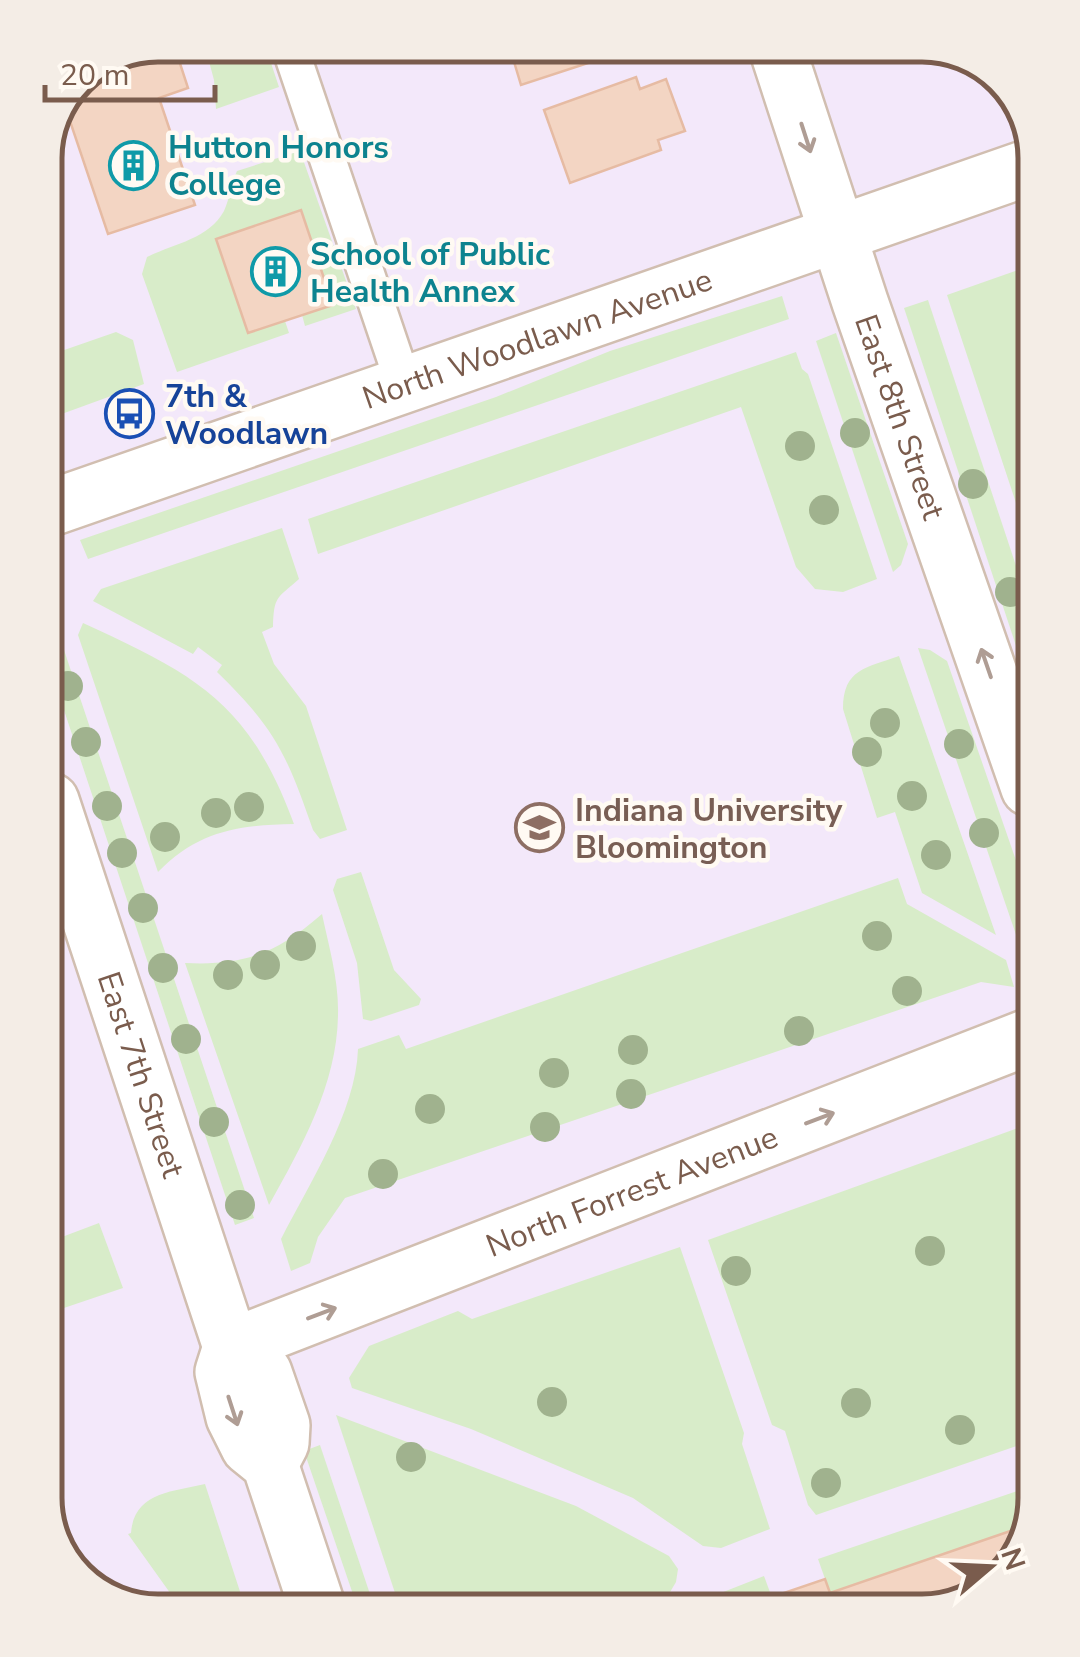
<svg xmlns="http://www.w3.org/2000/svg" width="1080" height="1657" font-family="'Nunito Sans',sans-serif">
  <style>
    .education { fill: #f3e8fa }
    .green { fill: #d8ecc9 }
    .building { fill: #f3d5c3; stroke: #e6bba3; stroke-width: 2.5 }
    .lines { fill: none; stroke-linecap: round; stroke-linejoin: round }
    .service-casing { stroke: #d1beb0; stroke-width: 40 }
    .minor-casing { stroke: #d1beb0; stroke-width: 60 }
    .tertiary-casing { stroke: #d1beb0; stroke-width: 60 }
    .service { stroke: #fff; stroke-width: 35 }
    .minor { stroke: #fff; stroke-width: 55 }
    .tertiary { stroke: #fff; stroke-width: 55 }
    .tree { fill: #a0b28e }
    .oneway { stroke: #af9d94 }
    .labels { text-anchor: middle; dominant-baseline: central; stroke-width: 9; stroke-linejoin: round; paint-order: stroke }
    .culture-label { font-size: 32px; font-weight: bold; fill: #0d838f; stroke: #fffaf3; text-anchor: start }
    .street-label { font-size: 32px; fill: #7a5c4d; stroke: #fffaf3 }
    .transit-label { font-size: 32px; font-weight: bold; fill: #164399; stroke: #fffaf3; text-anchor: start }
    .education-label { font-size: 32px; font-weight: bold; fill: #785e54; stroke: #fffaf3; text-anchor: start }
    .rim { fill: none; stroke: #7a5c4d; stroke-width: 5 }
  </style>
  <rect width="100%" height="100%" fill="#fdf6ec"/>
  <path class="education" d="M158,45H930L984,64L1023,108L1035,1506L1016,1561L972,1600L151,1612L96,1593L57,1549L45,150L83,73Z"/>
  <g class="green">
    <path d="M231,45H265L279,87L216,109L214,80L207,54Z"/>
    <path d="M300,151L356,309L305,326L302,315L333,305L301,210L217,238L248,333L285,321L289,333L177,372L142,274L147,257C173,244 209,239 224,211C230,198 231,184 237,171Z"/>
    <path d="M1024,268L1027,536L947,295Z"/>
    <path d="M782,296L789,319L88,559L80,540L496,397L610,351Z"/>
    <path d="M928,300L1027,599L1028,682L904,308Z"/>
    <path d="M116,332L133,340L144,384L48,419L47,356Z"/>
    <path d="M836,333L908,544L901,565L893,572L816,341Z"/>
    <path d="M796,352L802,369L808,374L877,579L843,592L815,589L796,567L741,407L318,554L308,519Z"/>
    <path d="M282,528L299,579C277,599 274,595 273,627L262,632L274,664L306,706L347,830L320,839L313,830C287,755 275,728 217,672L222,665L198,647L193,654L93,601L101,589Z"/>
    <path d="M83,623C196,675 249,702 294,824C238,825 198,831 158,872L78,635Z"/>
    <path d="M61,641L254,1218L235,1225L50,668L49,645Z"/>
    <path d="M918,648L930,650L947,661L1030,901V962L1025,961Z"/>
    <path d="M899,656L996,935L922,893L895,812L877,818L843,709C843,668 867,668 899,656Z"/>
    <path d="M361,872L394,970L421,999L419,1005L371,1021L363,1019L357,963L333,890L337,879Z"/>
    <path d="M898,878L907,904L1006,960L1014,987L981,982L345,1198L318,1237L310,1263L291,1271L281,1239C309,1184 356,1112 358,1049L399,1035L406,1049Z"/>
    <path d="M322,914C329,947 339,981 338,1015C337,1084 302,1146 269,1205L185,963C245,966 277,953 322,914Z"/>
    <path d="M1032,1123L1034,1440L816,1515L808,1505L785,1431L772,1425L708,1240Z"/>
    <path d="M99,1223L123,1288L55,1311L54,1240Z"/>
    <path d="M680,1247L744,1433L742,1444L770,1529L721,1548L703,1546L633,1498L471,1429L352,1388L349,1378L369,1346L458,1311L472,1319Z"/>
    <path d="M336,1415L576,1506L669,1556L678,1569L676,1582L663,1604L400,1608Z"/>
    <path d="M320,1445L375,1609H358L304,1451Z"/>
    <path d="M205,1484L246,1610L183,1611L128,1534L131,1533C134,1492 172,1492 205,1484Z"/>
    <path d="M1035,1485V1506L1028,1525L830,1593L818,1559Z"/>
    <path d="M764,1576L774,1603L696,1604L703,1600Z"/>
  </g>
  <g class="building">
    <path d="M158,45H174L188,88L159,98L195,205L108,234L70,121L58,125L83,73Z"/>
    <path d="M509,45H643L521,85Z"/>
    <path d="M636,77L640,89L666,79L685,131L658,140L661,150L570,183L544,110Z"/>
    <path d="M301,210L333,305L248,333L216,239Z"/>
    <path d="M1028,1525L1016,1561L972,1600L774,1603L772,1597L825,1579L830,1593Z"/>
  </g>
  <g class="lines">
    <defs>
      <path id="service" d="M289,45L404,385"/>
      <g id="minor">
        <path id="s1" d="M776,45L860,302L1029,788"/>
        <path id="s2" d="M231,1347L1031,1036"/>
        <path d="M231,1347L223,1372L234,1417L249,1447L270,1464L318,1609"/>
        <path d="M231,1347L256,1362L264,1373L282,1425L281,1443L270,1464"/>
      </g>
      <g id="tertiary">
        <path id="s3" d="M48,509L1024,169"/>
        <path id="s4" d="M51,801L231,1347"/>
      </g>
    </defs>
    <use href="#service" class="service-casing"/>
    <use href="#minor" class="minor-casing"/>
    <use href="#tertiary" class="tertiary-casing"/>
    <use href="#service" class="service"/>
    <use href="#minor" class="minor"/>
    <use href="#tertiary" class="tertiary"/>
  </g>
  <g class="tree">
    <circle cx="855" cy="433" r="15"/>
    <circle cx="800" cy="446" r="15"/>
    <circle cx="973" cy="484" r="15"/>
    <circle cx="824" cy="510" r="15"/>
    <circle cx="1010" cy="592" r="15"/>
    <circle cx="68" cy="686" r="15"/>
    <circle cx="885" cy="723" r="15"/>
    <circle cx="86" cy="742" r="15"/>
    <circle cx="959" cy="744" r="15"/>
    <circle cx="867" cy="752" r="15"/>
    <circle cx="912" cy="796" r="15"/>
    <circle cx="107" cy="806" r="15"/>
    <circle cx="249" cy="807" r="15"/>
    <circle cx="216" cy="813" r="15"/>
    <circle cx="984" cy="833" r="15"/>
    <circle cx="165" cy="837" r="15"/>
    <circle cx="122" cy="853" r="15"/>
    <circle cx="936" cy="855" r="15"/>
    <circle cx="143" cy="908" r="15"/>
    <circle cx="877" cy="936" r="15"/>
    <circle cx="301" cy="946" r="15"/>
    <circle cx="265" cy="965" r="15"/>
    <circle cx="163" cy="968" r="15"/>
    <circle cx="228" cy="975" r="15"/>
    <circle cx="907" cy="991" r="15"/>
    <circle cx="799" cy="1031" r="15"/>
    <circle cx="186" cy="1039" r="15"/>
    <circle cx="633" cy="1050" r="15"/>
    <circle cx="554" cy="1073" r="15"/>
    <circle cx="631" cy="1094" r="15"/>
    <circle cx="430" cy="1109" r="15"/>
    <circle cx="214" cy="1122" r="15"/>
    <circle cx="545" cy="1127" r="15"/>
    <circle cx="383" cy="1174" r="15"/>
    <circle cx="240" cy="1205" r="15"/>
    <circle cx="930" cy="1251" r="15"/>
    <circle cx="736" cy="1271" r="15"/>
    <circle cx="552" cy="1402" r="15"/>
    <circle cx="856" cy="1403" r="15"/>
    <circle cx="960" cy="1430" r="15"/>
    <circle cx="411" cy="1457" r="15"/>
    <circle cx="826" cy="1483" r="15"/>
  </g>
  <defs><path id="oneway-shaft" d="M-6 0H5M1.5-3L5.5 0L1.5 3" fill="none" stroke-width="1.6" stroke-linecap="round" stroke-linejoin="round" transform="scale(2.5)"/></defs>
  <g class="oneway">
    <use href="#oneway-shaft" transform="translate(806 138) rotate(72)"/>
    <use href="#oneway-shaft" transform="translate(986 663) rotate(-109)"/>
    <use href="#oneway-shaft" transform="translate(820 1118) rotate(-21)"/>
    <use href="#oneway-shaft" transform="translate(322 1313) rotate(-21)"/>
    <use href="#oneway-shaft" transform="translate(233 1411) rotate(72)"/>
  </g>
  <defs>
    <symbol id="building-ring" viewBox="-11 -11 22 22"><circle r="9.5" fill="#fffaf3" stroke="#0f9aa8" stroke-width="1.5"/><path d="M-4-6H4V6H1V3H-1V6H-4ZM-2.5-4.3h1.7v1.8h-1.7ZM.8-4.3h1.7v1.8H.8ZM-2.5-1h1.7V.8h-1.7ZM.8-1h1.7V.8H.8Z" fill="#0f9aa8"/></symbol>
    <symbol id="bus-ring" viewBox="-11 -11 22 22"><circle r="9.5" fill="#fffaf3" stroke="#1a4fb4" stroke-width="1.5"/><path d="M-5-6H5V4H4V6H2V4H-2V6H-4V4H-5ZM-3.5-4V0h7V-4ZM-3.5 1.2v1.5H-2V1.2ZM2 1.2v1.5H3.5V1.2Z" fill="#1a4fb4"/></symbol>
    <symbol id="university-ring" viewBox="-11 -11 22 22"><circle r="9.5" fill="#fffaf3" stroke="#8d6e63" stroke-width="1.5"/><path d="M0-5L7-2L0 1L-7-2ZM-4 1L0 2.5L4 1V4Q0 6-4 4Z" fill="#8d6e63"/></symbol>
  </defs>
  <g fill-rule="evenodd">
    <use href="#building-ring" x="106" y="138" width="55" height="55"/>
    <use href="#building-ring" x="248" y="244" width="55" height="55"/>
    <use href="#bus-ring" x="102" y="386" width="55" height="55"/>
    <use href="#university-ring" x="512" y="800" width="55" height="55"/>
  </g>
  <g class="labels">
    <g class="culture-label">
      <text x="168" y="147">Hutton Honors<tspan x="168" dy="37">College</tspan></text>
      <text x="310" y="254">School of Public<tspan x="310" dy="37">Health Annex</tspan></text>
    </g>
    <g class="street-label">
      <text stroke="none"><textPath href="#s3" startOffset="518">North Woodlawn Avenue</textPath></text>
      <text stroke="none"><textPath href="#s1" startOffset="392">East 8th Street</textPath></text>
      <text stroke="none"><textPath href="#s4" startOffset="288">East 7th Street</textPath></text>
      <text stroke="none"><textPath href="#s2" startOffset="430">North Forrest Avenue</textPath></text>
    </g>
    <g class="transit-label">
      <text x="165" y="396">7th &amp;<tspan x="165" dy="37">Woodlawn</tspan></text>
    </g>
    <g class="education-label">
      <text x="575" y="810">Indiana University<tspan x="575" dy="37">Bloomington</tspan></text>
    </g>
  </g>
  <path d="M0 0H1080V1657H0ZM158 62H922A96 96 0 0 1 1018 158V1498A96 96 0 0 1 922 1594H158A96 96 0 0 1 62 1498V158A96 96 0 0 1 158 62Z" fill="#f4ede6" fill-rule="evenodd"/>
  <path class="rim" d="M158 62H922A96 96 0 0 1 1018 158V1498A96 96 0 0 1 922 1594H158A96 96 0 0 1 62 1498V158A96 96 0 0 1 158 62Z"/>
  <g transform="translate(990 1567) rotate(71)" stroke="#fffaf3" stroke-width="8" paint-order="stroke">
  <path d="M0-8L18 38L0 25L-18 38Z" fill="#7a5c4d"/>
  <text y="-15" font-size="28" font-weight="bold" text-anchor="middle" fill="#7a5c4d">N</text>
  </g>
  <path d="M45 85v15h170v-15" fill="none" stroke="#7a5c4d" stroke-width="5"/>
  <text x="60" y="85" font-size="30" fill="#7a5c4d" stroke="#fffaf3" stroke-width="8" paint-order="stroke">20 m</text>
</svg>
